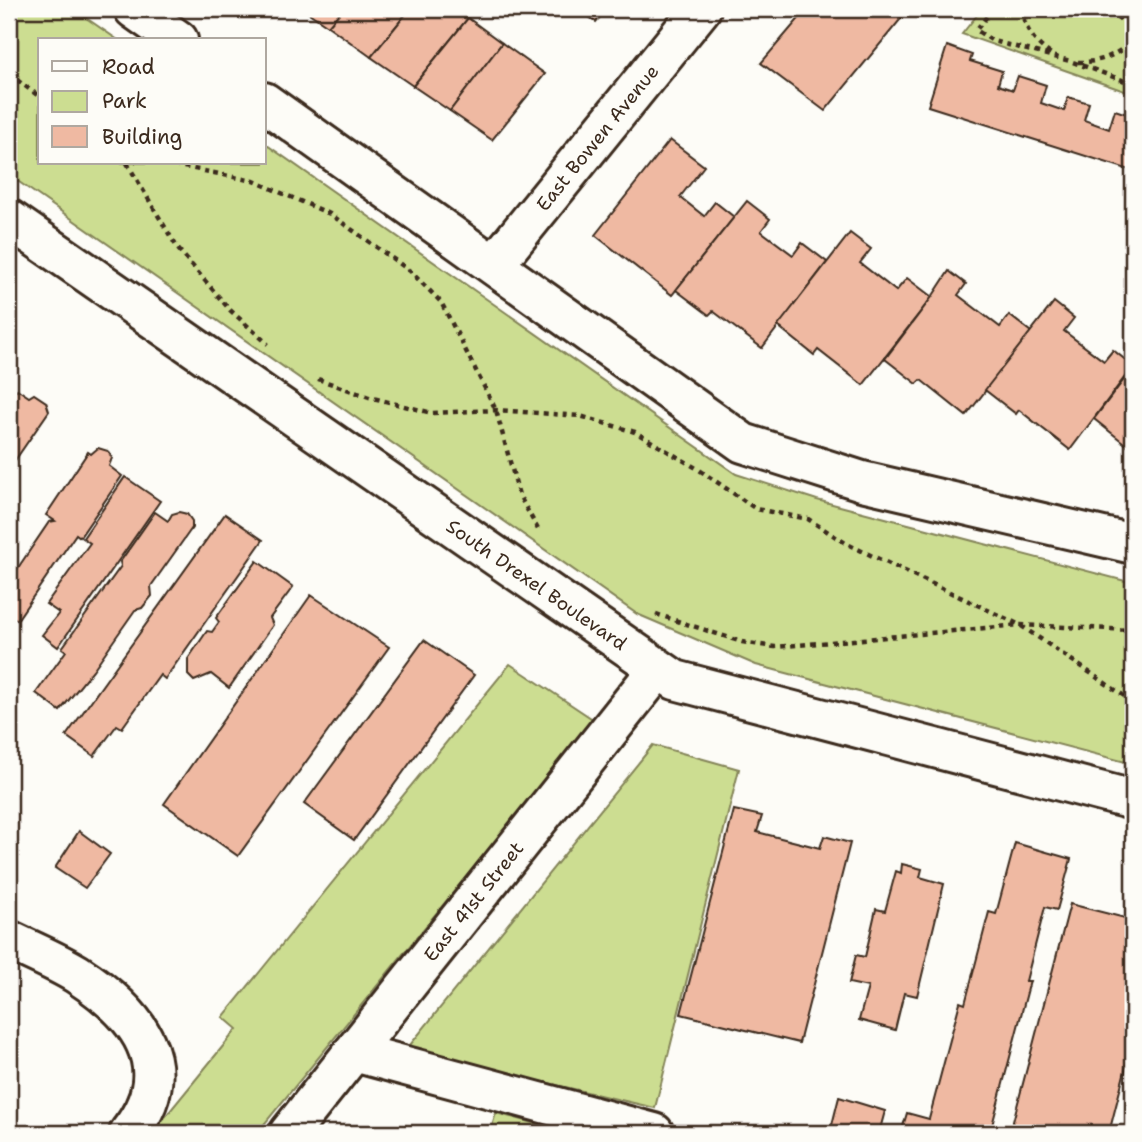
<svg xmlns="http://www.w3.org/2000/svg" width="1142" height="1142" font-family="'Shantell Sans',sans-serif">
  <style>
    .green { fill: #ccdd91; stroke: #848458; stroke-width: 2 }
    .building { fill: #efb9a2; stroke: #3b2a1e; stroke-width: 2 }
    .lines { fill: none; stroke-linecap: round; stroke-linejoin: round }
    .minor-casing { stroke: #3b2a1e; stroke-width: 44 }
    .path { stroke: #3b2a1e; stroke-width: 4.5; stroke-dasharray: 5 5; stroke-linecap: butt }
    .minor { stroke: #fdfcf7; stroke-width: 38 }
    .labels { text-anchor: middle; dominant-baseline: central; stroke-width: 6; stroke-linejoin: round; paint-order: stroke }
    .street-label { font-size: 19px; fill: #3b2a1e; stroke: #fdfcf7 }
  </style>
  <rect width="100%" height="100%" fill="#fdfcf7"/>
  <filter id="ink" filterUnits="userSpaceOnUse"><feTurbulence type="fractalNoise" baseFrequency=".0143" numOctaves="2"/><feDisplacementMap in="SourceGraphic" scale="14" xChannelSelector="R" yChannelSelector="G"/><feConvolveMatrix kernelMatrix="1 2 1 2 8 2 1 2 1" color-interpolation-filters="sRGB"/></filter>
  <g filter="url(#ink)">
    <g class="green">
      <path d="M9,9H73L118,40H40V163H264V143L736,474L817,500L1133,583V764L756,665L637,614L9,175Z"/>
      <path d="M982,9H1133V94L962,34Z"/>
      <path d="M510,664L594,720L257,1133H152L237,1029L223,1017Z"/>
      <path d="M653,745L739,769L655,1108L406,1050Z"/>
      <path d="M496,1113L571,1133H490Z"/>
    </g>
    <g class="building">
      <path d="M303,9H343L328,26Z"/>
      <path d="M343,9H410L371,57L328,26Z"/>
      <path d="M410,9H455L468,18L413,86L371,57Z"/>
      <path d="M578,9H607L596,22Z"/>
      <path d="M807,9H909L825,111L761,63Z"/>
      <path d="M468,18L502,43L450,111L413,86Z"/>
      <path d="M502,43L545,74L492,140L450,111Z"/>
      <path d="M947,46L972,55L970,61L1002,71L998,85L1013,90L1018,76L1046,85L1041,103L1064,111L1068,97L1089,103L1084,120L1109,129L1115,110L1133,116V171L928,106Z"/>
      <path d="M670,140L704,166L680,197L704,216L715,202L734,217L672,295L595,235Z"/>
      <path d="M747,201L770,219L761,231L793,255L802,243L827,262L762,348L713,311L709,315L676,290Z"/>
      <path d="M850,233L871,249L860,263L896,291L907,278L932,297L863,385L818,350L814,355L778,326Z"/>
      <path d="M949,271L966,284L958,295L1000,327L1009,315L1031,332L966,416L921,380L917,384L885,359L932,297Z"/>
      <path d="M1054,302L1074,318L1064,331L1104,361L1113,350L1133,366L1070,450L1019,410L1016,414L985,390Z"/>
      <path d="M1133,368V450L1094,419Z"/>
      <path d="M17,389L29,397L34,394L46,402L49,411L9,469V400Z"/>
      <path d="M98,448L108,451L112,458L109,466L122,476L80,537L76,534L17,620L9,614V581L49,522L55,521L46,515L88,452L91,454Z"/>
      <path d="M125,477L160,501L58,647L42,635L59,613L46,604L90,543L83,538Z"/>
      <path d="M155,512L168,521L172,514L179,512L187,514L192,521V528L151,586L152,596L142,608L135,610L93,670L60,711L36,693L66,651L62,648L121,566L120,562Z"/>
      <path d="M225,514L263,540L165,679L160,675L122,728L117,725L94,756L66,736Z"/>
      <path d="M257,561L293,587L270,618L273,625L229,688L211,674L194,681L188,675V659L207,631L212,632L219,622L216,618Z"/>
      <path d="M311,595L389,647L238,856L164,804Z"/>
      <path d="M424,640L474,675L354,840L304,804Z"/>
      <path d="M734,810L762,816L757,832L820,848L824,836L850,843L799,1043L681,1014Z"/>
      <path d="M79,831L110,854L85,888L55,868Z"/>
      <path d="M1015,843L1071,859L1057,910L1045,907L1026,981H1030L990,1133H901L907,1113L929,1119L960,1002L965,1004L989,912L996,914Z"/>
      <path d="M902,864L922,869L920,877L944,884L917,996L904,993L895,1030L859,1020L868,987L849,983L856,955L865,957L876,909L885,911L896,871L901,873Z"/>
      <path d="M1070,904L1133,920V1039L1109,1133H1010Z"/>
      <path d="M839,1097L885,1111L879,1133H830Z"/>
    </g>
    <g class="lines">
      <defs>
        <g id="minor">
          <path d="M134,9L178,40"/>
          <path d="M264,102L743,443L862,481L1133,544"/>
          <path id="s1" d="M9,219L675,680L1133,800"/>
          <path id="s2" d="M494,265L701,9"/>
          <path d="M9,940C31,951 56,961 77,974C137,1013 182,1066 129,1133"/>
          <path d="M354,1052L654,1133"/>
          <path id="s3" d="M289,1133L658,669"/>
        </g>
      </defs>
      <use href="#minor" class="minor-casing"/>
      <g class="path">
        <path d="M993,9L976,30L993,41L1070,61L1133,84"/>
        <path d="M1021,9C1025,29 1035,45 1053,55"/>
        <path d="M1110,9L1121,20L1133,28"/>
        <path d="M1078,62C1099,63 1119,55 1133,39"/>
        <path d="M9,74L40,97"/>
        <path d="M127,163L178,249L230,310L268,344"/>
        <path d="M164,163L254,181L330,214L410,271L441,302L496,410L519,495L540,533"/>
        <path d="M318,379L369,397L432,413L496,410L580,416L635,432L698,469L756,509L808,519L847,544L1020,625L1133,702"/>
        <path d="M656,614L742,642L775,647L1020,625L1133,630"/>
      </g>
      <use href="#minor" class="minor"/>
    </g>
  </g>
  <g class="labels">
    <g class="street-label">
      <text stroke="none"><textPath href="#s2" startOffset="164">East Bowen Avenue</textPath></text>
      <text stroke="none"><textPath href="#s1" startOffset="642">South Drexel Boulevard</textPath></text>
      <text stroke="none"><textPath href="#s3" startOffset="296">East 41st Street</textPath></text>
    </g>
  </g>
  <rect width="1142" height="1142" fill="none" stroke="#fdfcf7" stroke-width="35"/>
  <rect x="18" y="18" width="1107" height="1107" fill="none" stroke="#3b2a1e" stroke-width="2.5" filter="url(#ink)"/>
  <rect x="38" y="38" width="228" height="126" fill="#fdfcf7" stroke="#afa8a0" stroke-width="2"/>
  <rect x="52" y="61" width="35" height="10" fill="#fdfcf7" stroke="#afa8a0" stroke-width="2"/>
  <text x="102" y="74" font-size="21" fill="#3b2a1e">Road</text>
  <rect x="52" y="91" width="35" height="21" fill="#ccdd91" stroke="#afa8a0" stroke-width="2"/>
  <text x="102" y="108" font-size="21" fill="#3b2a1e">Park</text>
  <rect x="52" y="126" width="35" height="21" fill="#efb9a2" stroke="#afa8a0" stroke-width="2"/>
  <text x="102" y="144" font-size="21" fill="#3b2a1e">Building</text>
</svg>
